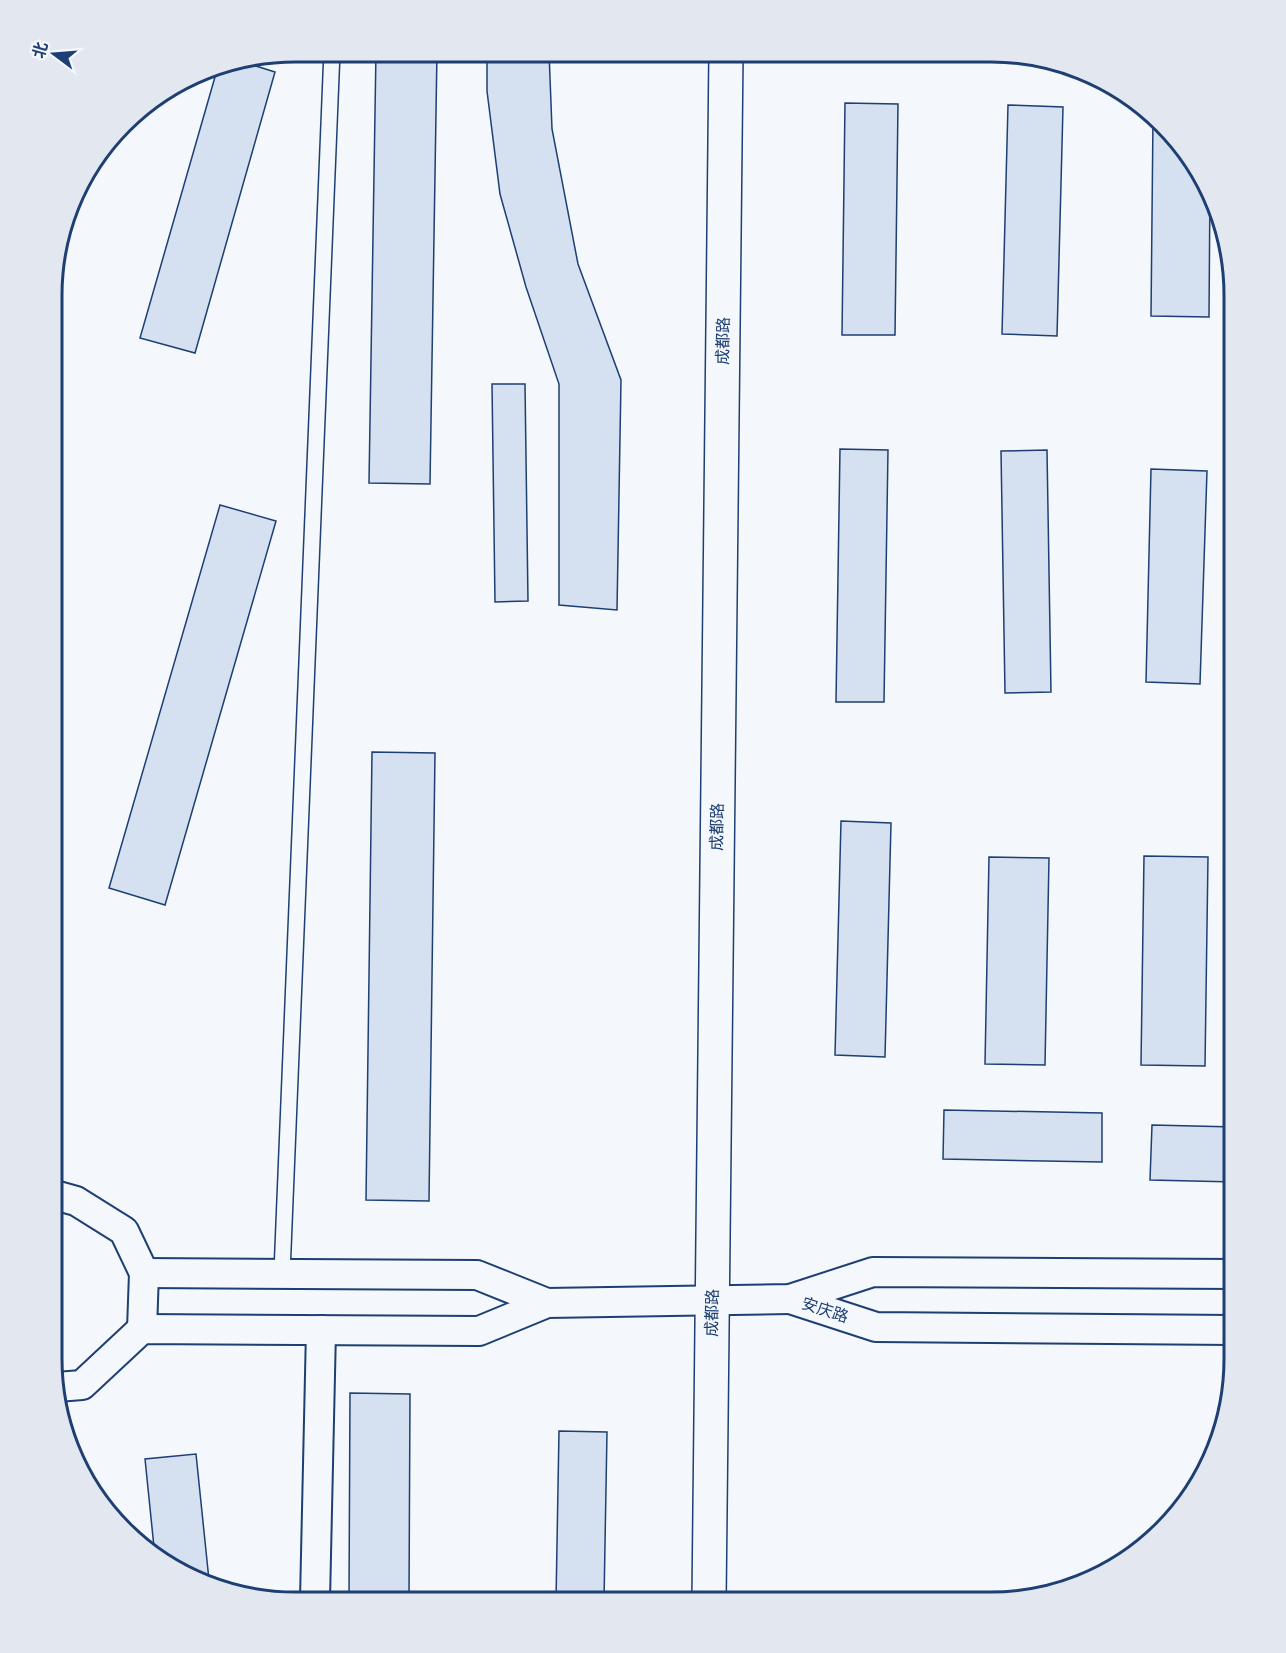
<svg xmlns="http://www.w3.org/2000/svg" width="1286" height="1653" font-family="Montserrat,'Noto Sans SC',sans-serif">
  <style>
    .building { fill: #d5e0f0; stroke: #1d3f73; stroke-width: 1.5 }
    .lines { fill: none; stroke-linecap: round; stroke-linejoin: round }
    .service-casing { stroke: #1d3f73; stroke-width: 18 }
    .minor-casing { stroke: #1d3f73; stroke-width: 32 }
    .tertiary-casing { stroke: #1d3f73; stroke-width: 36 }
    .service { stroke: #f4f7fb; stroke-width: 15 }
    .minor { stroke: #f4f7fb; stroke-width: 28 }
    .tertiary { stroke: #f4f7fb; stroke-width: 33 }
    .labels { text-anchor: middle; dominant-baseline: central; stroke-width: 4.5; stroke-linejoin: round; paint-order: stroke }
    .street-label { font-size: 16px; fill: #1d3f73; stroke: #f4f7fb }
    .rim { fill: none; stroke: #1d3f73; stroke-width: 3 }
  </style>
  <rect width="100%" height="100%" fill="#f4f7fb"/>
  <g class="building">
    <path d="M376,51H437L430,484L369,483Z"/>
    <path d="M487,52H549L552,129L578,264L621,380L617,610L559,605V384L526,287L500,194L487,91Z"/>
    <path d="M237,60L275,72L195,353L140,338L219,63Z"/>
    <path d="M845,103L898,104L895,335H842Z"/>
    <path d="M1008,105L1063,107L1057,336L1002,334Z"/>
    <path d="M1153,117L1210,186L1209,317L1151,316Z"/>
    <path d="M492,384H525L528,601L495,602Z"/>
    <path d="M840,449L888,450L884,702H836Z"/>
    <path d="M1047,450L1051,692L1005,693L1001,451Z"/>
    <path d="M1151,469L1207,471L1200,684L1146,682Z"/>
    <path d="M220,505L276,521L165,905L109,888Z"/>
    <path d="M372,752L435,753L429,1201L366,1200Z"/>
    <path d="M841,821L891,823L885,1057L835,1055Z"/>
    <path d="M1144,856L1208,857L1205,1066L1141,1065Z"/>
    <path d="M989,857L1049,858L1045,1065L985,1064Z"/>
    <path d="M944,1110L1102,1113V1162L943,1159Z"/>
    <path d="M1152,1125L1235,1127V1182L1150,1180Z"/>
    <path d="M350,1393L410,1394L409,1600H349Z"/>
    <path d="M559,1431L607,1432L604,1601H556Z"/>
    <path d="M196,1454L209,1580L159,1561L155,1557L145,1459Z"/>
  </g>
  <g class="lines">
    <defs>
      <path id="service" d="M282,1273L332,51"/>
      <g id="minor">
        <path d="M51,1194L76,1201L124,1231L144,1273L142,1329"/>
        <path d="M144,1273L477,1275L547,1303"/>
        <path d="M790,1299L876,1327L1234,1330"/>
        <path d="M57,1387L82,1385L142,1329L479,1331L547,1303L790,1299L873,1272L1235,1274"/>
        <path d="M315,1600L321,1330"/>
      </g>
      <path id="tertiary" d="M709,1601L726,52"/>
    </defs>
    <use href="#service" class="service-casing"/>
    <use href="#minor" class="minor-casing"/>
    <use href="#tertiary" class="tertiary-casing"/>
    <use href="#service" class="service"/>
    <use href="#minor" class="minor"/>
    <use href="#tertiary" class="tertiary"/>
  </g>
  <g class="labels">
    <g class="street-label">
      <text transform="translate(723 341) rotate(-89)">成都路</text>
      <text transform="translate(717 827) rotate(-89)">成都路</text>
      <text transform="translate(825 1310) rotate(18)">安庆路</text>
      <text transform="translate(712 1313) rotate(-89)">成都路</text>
    </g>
  </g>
  <path d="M0 0H1286V1653H0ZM295 62H991A233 233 0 0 1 1224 295V1359A233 233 0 0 1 991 1592H295A233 233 0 0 1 62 1359V295A233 233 0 0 1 295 62Z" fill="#e3e8f0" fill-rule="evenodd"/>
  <path class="rim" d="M295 62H991A233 233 0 0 1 1224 295V1359A233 233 0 0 1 991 1592H295A233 233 0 0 1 62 1359V295A233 233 0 0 1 295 62Z"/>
  <g transform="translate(54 54) rotate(286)" stroke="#f4f7fb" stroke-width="4.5" paint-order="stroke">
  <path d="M0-4.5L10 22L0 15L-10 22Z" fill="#1d3f73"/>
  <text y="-9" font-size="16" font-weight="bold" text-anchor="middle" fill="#1d3f73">北</text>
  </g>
</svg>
